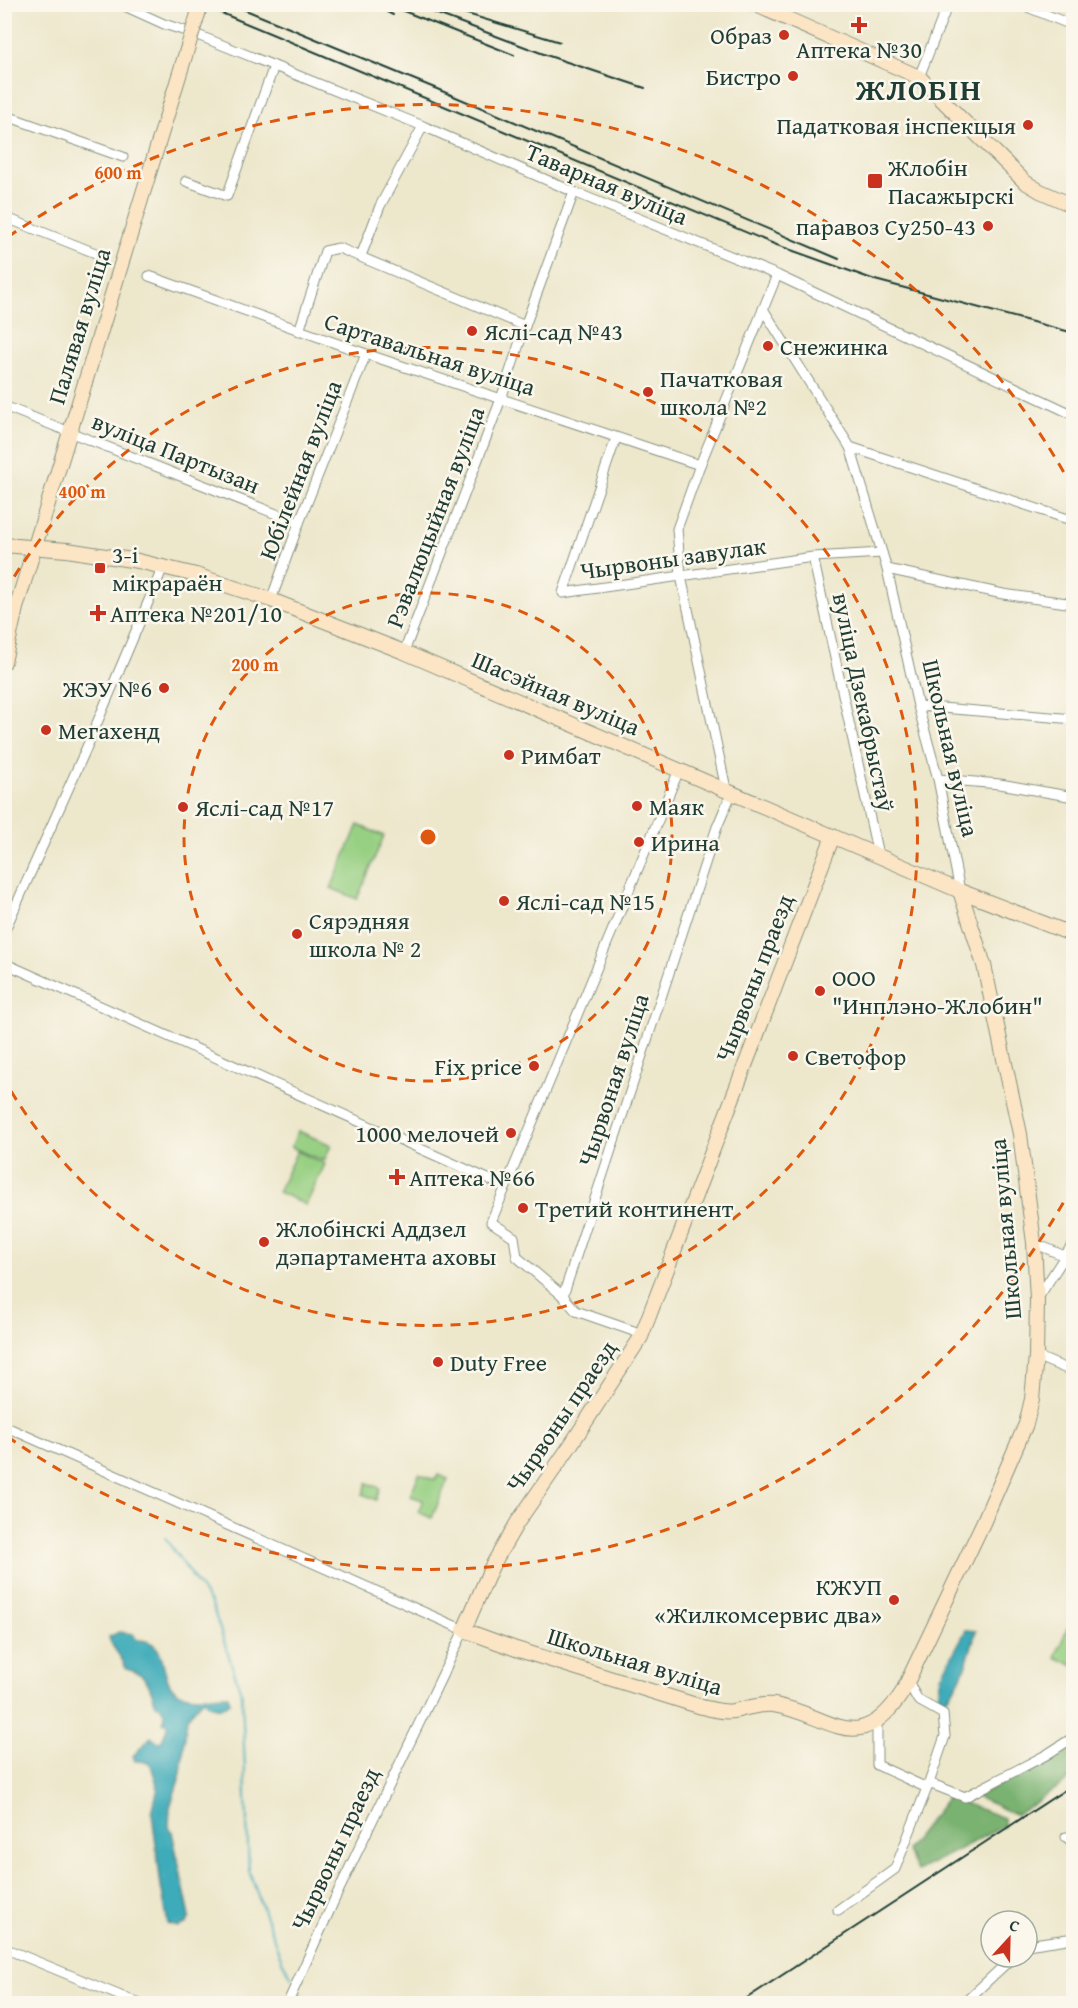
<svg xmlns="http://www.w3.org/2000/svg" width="1078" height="2008" font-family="'Gentium Book Plus',serif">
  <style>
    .green { fill: #98d083; stroke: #5c865c; stroke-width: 1.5 }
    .forest { fill: #7ab271; stroke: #4c7852; stroke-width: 1.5 }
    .water { fill: #3cabb9; stroke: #2e7476; stroke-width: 1.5 }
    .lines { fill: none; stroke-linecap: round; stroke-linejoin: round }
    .stream { stroke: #3cabb9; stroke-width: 2 }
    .street-casing { stroke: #869280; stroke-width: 11 }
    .secondary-casing { stroke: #869280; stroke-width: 16 }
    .street { stroke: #fff; stroke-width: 9 }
    .secondary { stroke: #fce5c4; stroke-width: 14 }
    .rail { stroke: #1f3d34; stroke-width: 2 }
    .secondary-bridge-casing { stroke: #869280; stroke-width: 16; stroke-linecap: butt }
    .secondary-bridge { stroke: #fce5c4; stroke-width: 14 }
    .ring { fill: none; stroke: #de580e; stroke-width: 3; stroke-dasharray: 10 8 }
    .poi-dot { fill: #c8321e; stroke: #fbf7ec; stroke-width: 2 }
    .labels { text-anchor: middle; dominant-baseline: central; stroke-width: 5; stroke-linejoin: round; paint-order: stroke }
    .poi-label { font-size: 24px; fill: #1f3d34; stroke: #fbf7ec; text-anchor: start }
    .street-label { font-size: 24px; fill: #1f3d34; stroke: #fbf7ec }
    .district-label { font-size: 30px; font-weight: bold; letter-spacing: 1.5px; fill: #1f3d34; stroke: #fbf7ec }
    .centre { fill: #de580e; stroke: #fbf7ec; stroke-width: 3 }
    .ring-label { font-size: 18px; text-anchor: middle; font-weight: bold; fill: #de580e; stroke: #fbf7ec; stroke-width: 5; stroke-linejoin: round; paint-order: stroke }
  </style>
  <rect width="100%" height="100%" fill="#fbf7ec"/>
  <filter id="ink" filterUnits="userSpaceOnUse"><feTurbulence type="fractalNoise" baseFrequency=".0167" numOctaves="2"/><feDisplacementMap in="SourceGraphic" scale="12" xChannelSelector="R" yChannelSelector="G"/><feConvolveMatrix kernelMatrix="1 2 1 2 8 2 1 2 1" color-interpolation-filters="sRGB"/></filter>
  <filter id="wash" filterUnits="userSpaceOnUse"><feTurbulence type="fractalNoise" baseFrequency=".008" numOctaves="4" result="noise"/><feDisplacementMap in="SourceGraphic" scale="24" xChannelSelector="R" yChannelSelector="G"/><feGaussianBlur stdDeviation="1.35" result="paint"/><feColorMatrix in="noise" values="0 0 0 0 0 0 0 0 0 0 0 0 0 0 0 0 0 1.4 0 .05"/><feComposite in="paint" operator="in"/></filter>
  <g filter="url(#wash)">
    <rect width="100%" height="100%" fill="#ede7cc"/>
    <g class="green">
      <path d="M358,825L384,836L357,899L331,888Z"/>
      <path d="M298,1131L331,1145L324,1161L291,1147Z"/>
      <path d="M297,1151L325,1164L306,1205L278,1192Z"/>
      <path d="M419,1474L435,1480L438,1475L448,1479L432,1518L418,1512L423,1500L410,1496Z"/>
      <path d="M367,1483L380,1488L376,1500L363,1494Z"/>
      <path d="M1073,1615L1074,1665H1073L1055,1657Z"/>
    </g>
    <g class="forest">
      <path d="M1073,1741V1777L1017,1815L976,1797L1049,1758Z"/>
      <path d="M948,1797L1004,1818V1826L917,1871L907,1850Z"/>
    </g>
    <g class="water">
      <path d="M966,1630L976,1631C970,1652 962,1685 945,1699L938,1696L941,1676Z"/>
      <path d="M119,1632L133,1634L137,1640C175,1639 154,1687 183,1694C196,1698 212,1695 228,1695L230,1702L221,1708L208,1705L206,1701H201L187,1718L181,1773L170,1807L169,1826L172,1832L190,1917L187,1923L178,1927L168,1924L161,1886L152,1813L158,1788L150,1762L135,1761L133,1756L151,1737L158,1742L162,1741L168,1724L163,1722L165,1715L160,1706L156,1705C149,1685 149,1674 126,1669C123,1656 112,1650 109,1637Z"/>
    </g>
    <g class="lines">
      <g class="stream">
        <path d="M165,1538L212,1605L242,1696L249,1871L282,1961L292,1978"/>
        <path d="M300,1993L306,2004"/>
      </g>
    </g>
  </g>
  <g filter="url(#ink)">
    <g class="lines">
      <defs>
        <g id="street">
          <path d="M120,4L164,24L195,34L423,126L574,192L777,275L1074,415"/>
          <path d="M1020,4L1074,26"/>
          <path d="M919,77L948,4"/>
          <path d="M4,115L123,157"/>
          <path d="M186,181L227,196L274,66"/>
          <path d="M4,217L98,254"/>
          <path d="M361,256L380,206L423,126"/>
          <path d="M149,276L366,354L700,465"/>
          <path d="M763,309L850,447L887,569L918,706L938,779L960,891"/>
          <path d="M299,331L325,251L339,248L525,326"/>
          <path d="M4,406L299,523"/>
          <path d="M616,438L563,593L813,557L882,553"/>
          <path d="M850,447L1074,521"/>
          <path d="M813,557L878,855"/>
          <path d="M887,569L1003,594L1074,604"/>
          <path d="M271,600L299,523L366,354"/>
          <path d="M404,652L501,399L525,326L574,192"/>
          <path d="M918,706L1074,719"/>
          <path d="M938,779L1000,784L1074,797"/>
          <path d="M726,789L681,576L677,529L700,465L777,275"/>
          <path d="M4,932L86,749L163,567"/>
          <path d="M4,963L506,1187"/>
          <path d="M1034,1243L1074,1260"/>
          <path d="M563,1296L517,1257L514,1237L491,1222L679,770"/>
          <path d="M1038,1298L1074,1242"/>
          <path d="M642,1334L576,1311L563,1296L717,827L732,792"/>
          <path d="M1036,1356L1074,1372"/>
          <path d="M4,1426L464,1630L337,1894L289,2000L285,2004"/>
          <path d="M877,1721V1765L927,1788"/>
          <path d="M929,1783L965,1797L1046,1755L1074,1737"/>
          <path d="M1066,1837L1074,1843"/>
          <path d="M838,1910L895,1869L929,1783L945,1736L943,1714L918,1700L908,1682"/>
          <path d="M1027,1945L1074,1938"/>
          <path d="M4,1948L140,2004"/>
          <path d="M963,2004L1013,1957"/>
        </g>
        <g id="secondary">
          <path d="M754,4L919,77L1025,182L1040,191L1074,206"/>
          <path d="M4,545L67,550L138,561L196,575L271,600L404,652L960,891L1074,935"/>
          <path d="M4,662L16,608L174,92"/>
          <path d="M833,836L641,1337L570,1446L517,1523L492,1566L464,1630L516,1649L702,1707C712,1709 723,1713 733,1711C747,1709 759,1703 774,1705C830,1714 857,1760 902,1693L983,1523L1026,1424L1032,1399L1036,1356L1037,1300L1034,1243L1020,1134L984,965L960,891"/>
        </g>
      </defs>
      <use href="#street" class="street-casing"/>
      <use href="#secondary" class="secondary-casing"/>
      <use href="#street" class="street"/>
      <use href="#secondary" class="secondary"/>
      <g class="rail">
        <path d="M200,4L774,244L875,280L1074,333"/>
        <path d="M231,4L437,89L839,259"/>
        <path d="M372,4L393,15"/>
        <path d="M386,4L514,55"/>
        <path d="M411,4L549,56L645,88"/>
        <path d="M434,4L560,42"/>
        <path d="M738,2004L1074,1784"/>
      </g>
      <defs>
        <path id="secondary-bridge" d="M174,92L201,4"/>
      </defs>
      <use href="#secondary-bridge" class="secondary-bridge-casing"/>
      <use href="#secondary-bridge" class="secondary-bridge"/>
    </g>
  </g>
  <g class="ring">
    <circle cx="428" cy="837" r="244"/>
    <path d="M5 592A489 489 0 1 1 5 1081"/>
    <path d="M1072 1187A733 733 0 0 1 8 1437M8 237A733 733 0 0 1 1072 487"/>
  </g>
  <g class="poi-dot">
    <path d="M856 16h6v6h6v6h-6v6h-6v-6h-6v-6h6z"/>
    <circle cx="784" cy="35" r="6"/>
    <circle cx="793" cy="76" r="6"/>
    <circle cx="1028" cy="125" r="6"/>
    <rect x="867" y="173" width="16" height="16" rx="3"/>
    <circle cx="988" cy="226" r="6"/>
    <circle cx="472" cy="331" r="6"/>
    <circle cx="768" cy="346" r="6"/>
    <circle cx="648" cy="392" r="6"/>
    <rect x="94" y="562" width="12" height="12" rx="3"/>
    <path d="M95 604h6v6h6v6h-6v6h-6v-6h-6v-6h6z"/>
    <circle cx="164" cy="688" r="6"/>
    <circle cx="46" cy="730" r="6"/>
    <circle cx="509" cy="755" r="6"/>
    <circle cx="637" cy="806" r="6"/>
    <circle cx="183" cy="807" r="6"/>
    <circle cx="639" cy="842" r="6"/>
    <circle cx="504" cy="901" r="6"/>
    <circle cx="297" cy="934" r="6"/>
    <circle cx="820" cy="991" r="6"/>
    <circle cx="793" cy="1056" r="6"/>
    <circle cx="534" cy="1066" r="6"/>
    <circle cx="511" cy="1133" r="6"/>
    <path d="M394 1168h6v6h6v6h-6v6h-6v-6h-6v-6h6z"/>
    <circle cx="523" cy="1208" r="6"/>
    <circle cx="264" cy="1242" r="6"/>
    <circle cx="438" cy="1362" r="6"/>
    <circle cx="894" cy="1600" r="6"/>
  </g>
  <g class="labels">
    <g class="poi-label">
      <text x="772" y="35" text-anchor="end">Образ</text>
      <text x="859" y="49" text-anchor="middle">Аптека №30</text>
      <text x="781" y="76" text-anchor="end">Бистро</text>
      <text x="1016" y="125" text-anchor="end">Падатковая інспекцыя</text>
      <text x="888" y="167">Жлобін<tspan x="888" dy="28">Пасажырскі</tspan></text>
      <text x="976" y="226" text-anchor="end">паравоз Су250-43</text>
      <text x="484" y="331">Яслі-сад №43</text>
      <text x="780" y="346">Снежинка</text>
      <text x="660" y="378">Пачатковая<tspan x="660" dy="28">школа №2</tspan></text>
      <text x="112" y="554">3-і<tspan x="112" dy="28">мікрараён</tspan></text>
      <text x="110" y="613">Аптека №201/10</text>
      <text x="152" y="688" text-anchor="end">ЖЭУ №6</text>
      <text x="58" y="730">Мегахенд</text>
      <text x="521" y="755">Римбат</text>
      <text x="649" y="806">Маяк</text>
      <text x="195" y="807">Яслі-сад №17</text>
      <text x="651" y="842">Ирина</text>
      <text x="516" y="901">Яслі-сад №15</text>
      <text x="309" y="920">Сярэдняя<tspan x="309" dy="28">школа № 2</tspan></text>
      <text x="832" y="977">ООО<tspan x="832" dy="28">"Инплэно-Жлобин"</tspan></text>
      <text x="805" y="1056">Светофор</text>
      <text x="522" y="1066" text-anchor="end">Fix price</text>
      <text x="499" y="1133" text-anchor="end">1000 мелочей</text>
      <text x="409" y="1177">Аптека №66</text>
      <text x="535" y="1208">Третий континент</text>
      <text x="276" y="1228">Жлобінскі Аддзел<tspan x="276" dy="28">дэпартамента аховы</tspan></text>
      <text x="450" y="1362">Duty Free</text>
      <text x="882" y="1586" text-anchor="end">КЖУП<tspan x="882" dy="28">«Жилкомсервис два»</tspan></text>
    </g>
    <g class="street-label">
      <text transform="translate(607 184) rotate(23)">Таварная вуліца</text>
      <text transform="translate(79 326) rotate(-73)">Палявая вуліца</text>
      <text transform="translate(430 354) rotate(18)">Сартавальная вуліца</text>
      <text transform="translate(176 453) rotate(22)">вуліца Партызан</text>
      <text transform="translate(300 470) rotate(-69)">Юбілейная вуліца</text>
      <text transform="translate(435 517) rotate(-69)">Рэвалюцыйная вуліца</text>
      <text transform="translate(673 558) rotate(-8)">Чырвоны завулак</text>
      <text transform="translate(556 693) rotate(23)">Шасэйная вуліца</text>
      <text transform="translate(864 702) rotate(78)">вуліца Дзекабрыстаў</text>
      <text transform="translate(951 748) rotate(77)">Школьная вуліца</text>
      <text transform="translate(754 978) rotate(-69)">Чырвоны праезд</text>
      <text transform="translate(613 1080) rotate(-72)">Чырвоная вуліца</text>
      <text transform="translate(1005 1229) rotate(-95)">Школьная вуліца</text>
      <text transform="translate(561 1416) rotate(-56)">Чырвоны праезд</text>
      <text transform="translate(635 1661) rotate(17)">Школьная вуліца</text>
      <text transform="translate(335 1849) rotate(-65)">Чырвоны праезд</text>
    </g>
    <g class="district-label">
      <text x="919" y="89">ЖЛОБІН</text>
    </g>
  </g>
  <circle cx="428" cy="837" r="9" class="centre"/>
  <g class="ring-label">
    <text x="118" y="179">600 m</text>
    <text x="82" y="498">400 m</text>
    <text x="255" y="671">200 m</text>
  </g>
  <rect width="1078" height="2008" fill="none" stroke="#fbf7ec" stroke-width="24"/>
  <g transform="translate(1009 1939) rotate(22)"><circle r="28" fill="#fbf7ec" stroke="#a3ada2" stroke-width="1.5"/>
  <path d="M0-4.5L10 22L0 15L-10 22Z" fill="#c8321e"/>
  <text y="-9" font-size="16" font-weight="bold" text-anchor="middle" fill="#1f3d34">С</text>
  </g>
</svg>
